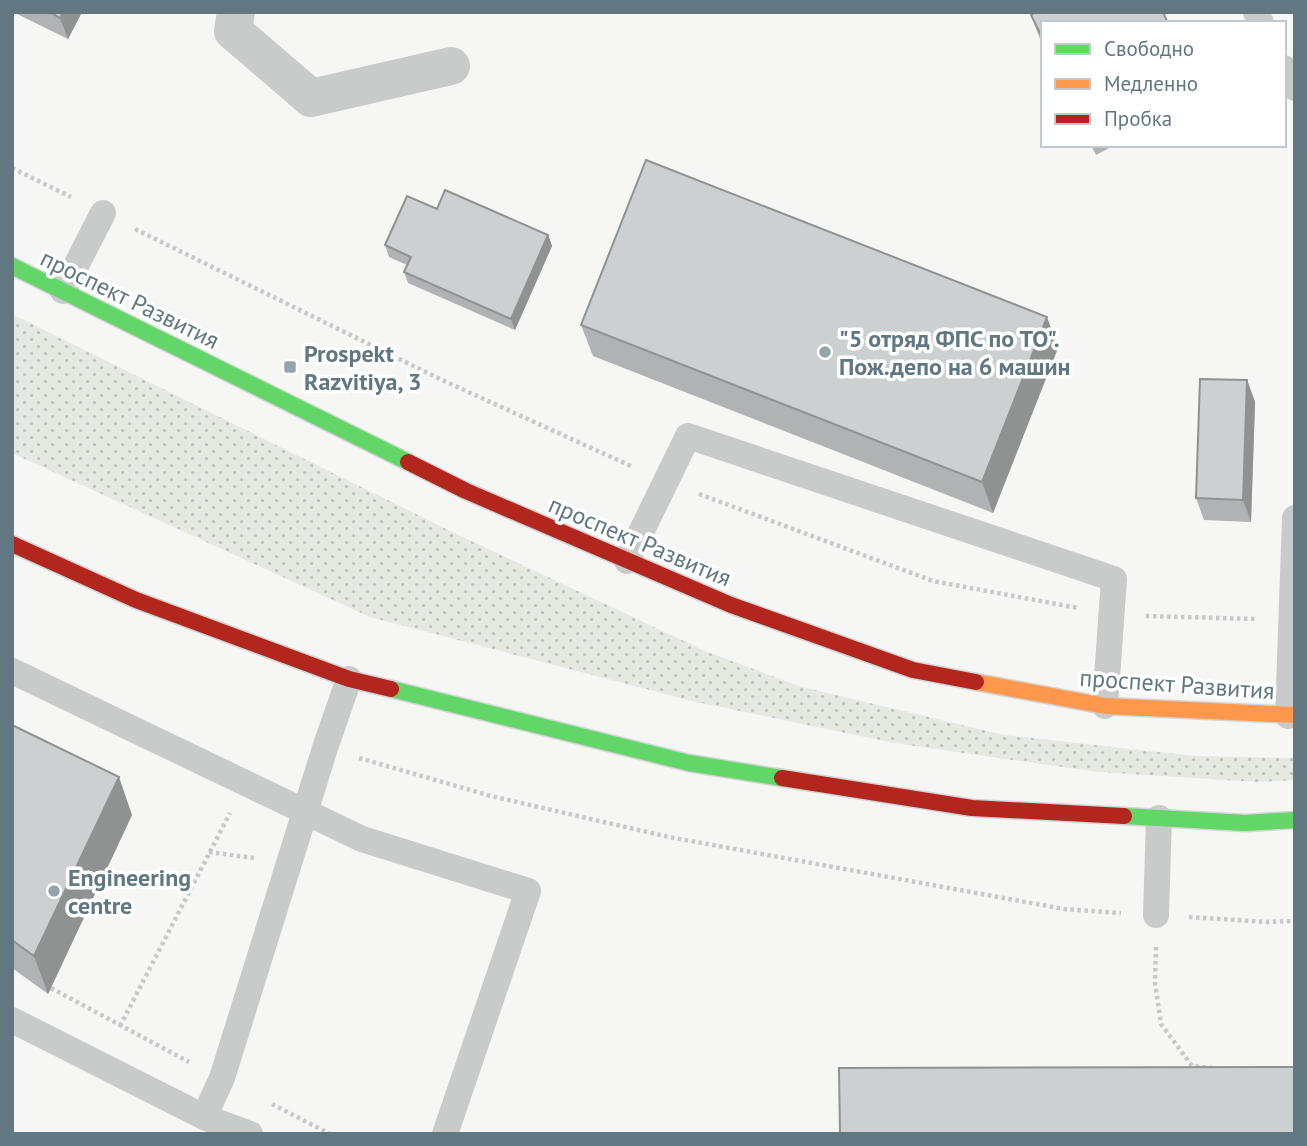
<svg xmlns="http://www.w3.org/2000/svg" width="1307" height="1146" font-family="'PT Sans',sans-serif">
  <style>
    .grass { fill: url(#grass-dots) }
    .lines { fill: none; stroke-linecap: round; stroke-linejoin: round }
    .fast-casing { stroke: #d3d4d5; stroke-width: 19 }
    .slow-casing { stroke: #d3d4d5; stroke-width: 19 }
    .jam-casing { stroke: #d3d4d5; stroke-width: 19 }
    .path { stroke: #c7c8c9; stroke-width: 4.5; stroke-dasharray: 3.5 3.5; stroke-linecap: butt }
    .lane { stroke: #c9cbcb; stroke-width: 26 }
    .street { stroke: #c9cbcb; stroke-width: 38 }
    .fast { stroke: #63d668; stroke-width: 16 }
    .slow { stroke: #ff974d; stroke-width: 16 }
    .jam { stroke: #b3261e; stroke-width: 16 }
    .wall { fill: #b0b3b3 }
    .shaded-wall { fill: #909292 }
    .building { fill: #cdd0d0; stroke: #909292; stroke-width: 2 }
    .poi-dot { fill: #95a3aa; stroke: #fff; stroke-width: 2.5 }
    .labels { text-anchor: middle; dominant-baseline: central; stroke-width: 7; stroke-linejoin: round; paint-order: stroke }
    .street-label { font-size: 24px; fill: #617781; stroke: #fff }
    .poi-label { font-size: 24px; font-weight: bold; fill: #617781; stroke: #fff; text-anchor: start }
  </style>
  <defs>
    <pattern id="grass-dots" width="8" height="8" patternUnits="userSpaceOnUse" patternTransform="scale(1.75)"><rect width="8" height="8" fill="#e6e8e2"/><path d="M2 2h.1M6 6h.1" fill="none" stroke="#bec1bd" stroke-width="1.8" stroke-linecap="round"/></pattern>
  </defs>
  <rect width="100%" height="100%" fill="#f6f6f5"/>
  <path class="grass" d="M12,314L448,530L705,651L802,687L1004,735L1194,756L1295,758V780L1258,782L1098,772L894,743L692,701L370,617L12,453Z"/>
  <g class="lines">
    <defs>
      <g id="fast">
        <path d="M12,266L408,462"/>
        <path d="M391,689L689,763L782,778"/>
        <path d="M1124,816L1245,823L1295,820"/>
      </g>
      <path id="slow" d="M976,682L1105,706L1295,715"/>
      <g id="jam">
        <path d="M408,462L466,491L731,605L913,670L976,682"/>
        <path d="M12,544L136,600L349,679L391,689"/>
        <path d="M782,778L972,808L1124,816"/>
      </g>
    </defs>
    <use href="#fast" class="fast-casing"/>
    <use href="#slow" class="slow-casing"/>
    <use href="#jam" class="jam-casing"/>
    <g class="path">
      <path d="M12,168L71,197"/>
      <path d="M135,229L442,380L633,467"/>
      <path d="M699,494L933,581L1078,608"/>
      <path d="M1146,616L1256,619"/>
      <path d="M359,758L491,796L669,837L1064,909L1121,913"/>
      <path d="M209,852L254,858"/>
      <path d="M1189,917L1268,922L1295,921"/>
      <path d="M1156,947L1155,983L1161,1024L1192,1066L1212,1068"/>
      <path d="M51,988L189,1062"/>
      <path d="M120,1026L230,813"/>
      <path d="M272,1104L330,1134"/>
    </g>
    <g class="lane">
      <path d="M1256,12L1261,23"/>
      <path d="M1284,68L1295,88"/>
      <path d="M63,291L103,213"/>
      <path d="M627,561L688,436L1114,579L1105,706"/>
      <path d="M12,671L362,839L528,891L445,1134"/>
      <path d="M1288,716L1295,518"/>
      <path d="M1156,915L1159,818"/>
      <path d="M12,1020L204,1117L250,1134"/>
      <path d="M204,1117L222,1078L325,748L349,679"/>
    </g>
    <path class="street" d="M236,12L233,31L311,98L451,66"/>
    <use href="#fast" class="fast"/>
    <use href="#slow" class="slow"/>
    <use href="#jam" class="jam"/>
  </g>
  <g class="wall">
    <path d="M13,12H82L68,39Z"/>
    <path d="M1031,15L1043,39V47Z"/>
    <path d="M1091,145H1115L1096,155Z"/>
    <path d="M437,209L548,235L552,246L515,330L408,283L404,272L407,265L389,257L385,245Z"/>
    <path d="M581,325L1058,348L993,513L593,356Z"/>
    <path d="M1247,380L1255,402L1251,522L1204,520L1196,498Z"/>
    <path d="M12,725L132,815L48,994L12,968Z"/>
  </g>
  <g class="shaded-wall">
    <path d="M63,12H82L68,39L60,18Z"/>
    <path d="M548,235L552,246L515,330L511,319Z"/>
    <path d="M1047,317L1058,348L993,513L982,482Z"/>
    <path d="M1247,380L1255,402L1251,522L1243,500Z"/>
    <path d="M119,777L132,815L48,994L34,956Z"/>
  </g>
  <g class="building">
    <path d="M50,12H63L60,18Z"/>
    <path d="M1035,12H1163L1168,23H1043V39L1031,15Z"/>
    <path d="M646,160L1047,317L982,482L581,325Z"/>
    <path d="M445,190L548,235L511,319L404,272L411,257L385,245L407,196L437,209Z"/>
    <path d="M1200,379L1247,380L1243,500L1196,498Z"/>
    <path d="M12,725L119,777L34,956L12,940Z"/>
    <path d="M1295,1067V1134H840L839,1068Z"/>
  </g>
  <g class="poi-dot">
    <circle cx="825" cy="352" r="7"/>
    <rect x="283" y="360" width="14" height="14" rx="3.5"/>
    <circle cx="54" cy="891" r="7"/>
  </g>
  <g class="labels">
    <g class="street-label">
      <text transform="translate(130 299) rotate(26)">проспект Развития</text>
      <text transform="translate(640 541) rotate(23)">проспект Развития</text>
      <text transform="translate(1177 684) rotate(4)">проспект Развития</text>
    </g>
    <g class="poi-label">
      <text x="839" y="338">"5 отряд ФПС по ТО".<tspan x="839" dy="28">Пож.депо на 6 машин</tspan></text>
      <text x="304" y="353">Prospekt<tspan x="304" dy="28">Razvitiya, 3</tspan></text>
      <text x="68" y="877">Engineering<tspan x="68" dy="28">centre</tspan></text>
    </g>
  </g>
  <rect width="1307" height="1146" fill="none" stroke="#617781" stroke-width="28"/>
  <rect x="1041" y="21" width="245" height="126" fill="#ffffff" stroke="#c0c9cd" stroke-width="2"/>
  <rect x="1055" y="44" width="35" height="10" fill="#63d668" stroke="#c0c9cd" stroke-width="2"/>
  <text x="1104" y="56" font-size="21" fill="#617781">Свободно</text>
  <rect x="1055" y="79" width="35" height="10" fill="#ff974d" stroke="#c0c9cd" stroke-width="2"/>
  <text x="1104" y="91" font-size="21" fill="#617781">Медленно</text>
  <rect x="1055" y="114" width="35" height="10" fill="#b3261e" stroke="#c0c9cd" stroke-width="2"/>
  <text x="1104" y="126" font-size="21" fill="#617781">Пробка</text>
</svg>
